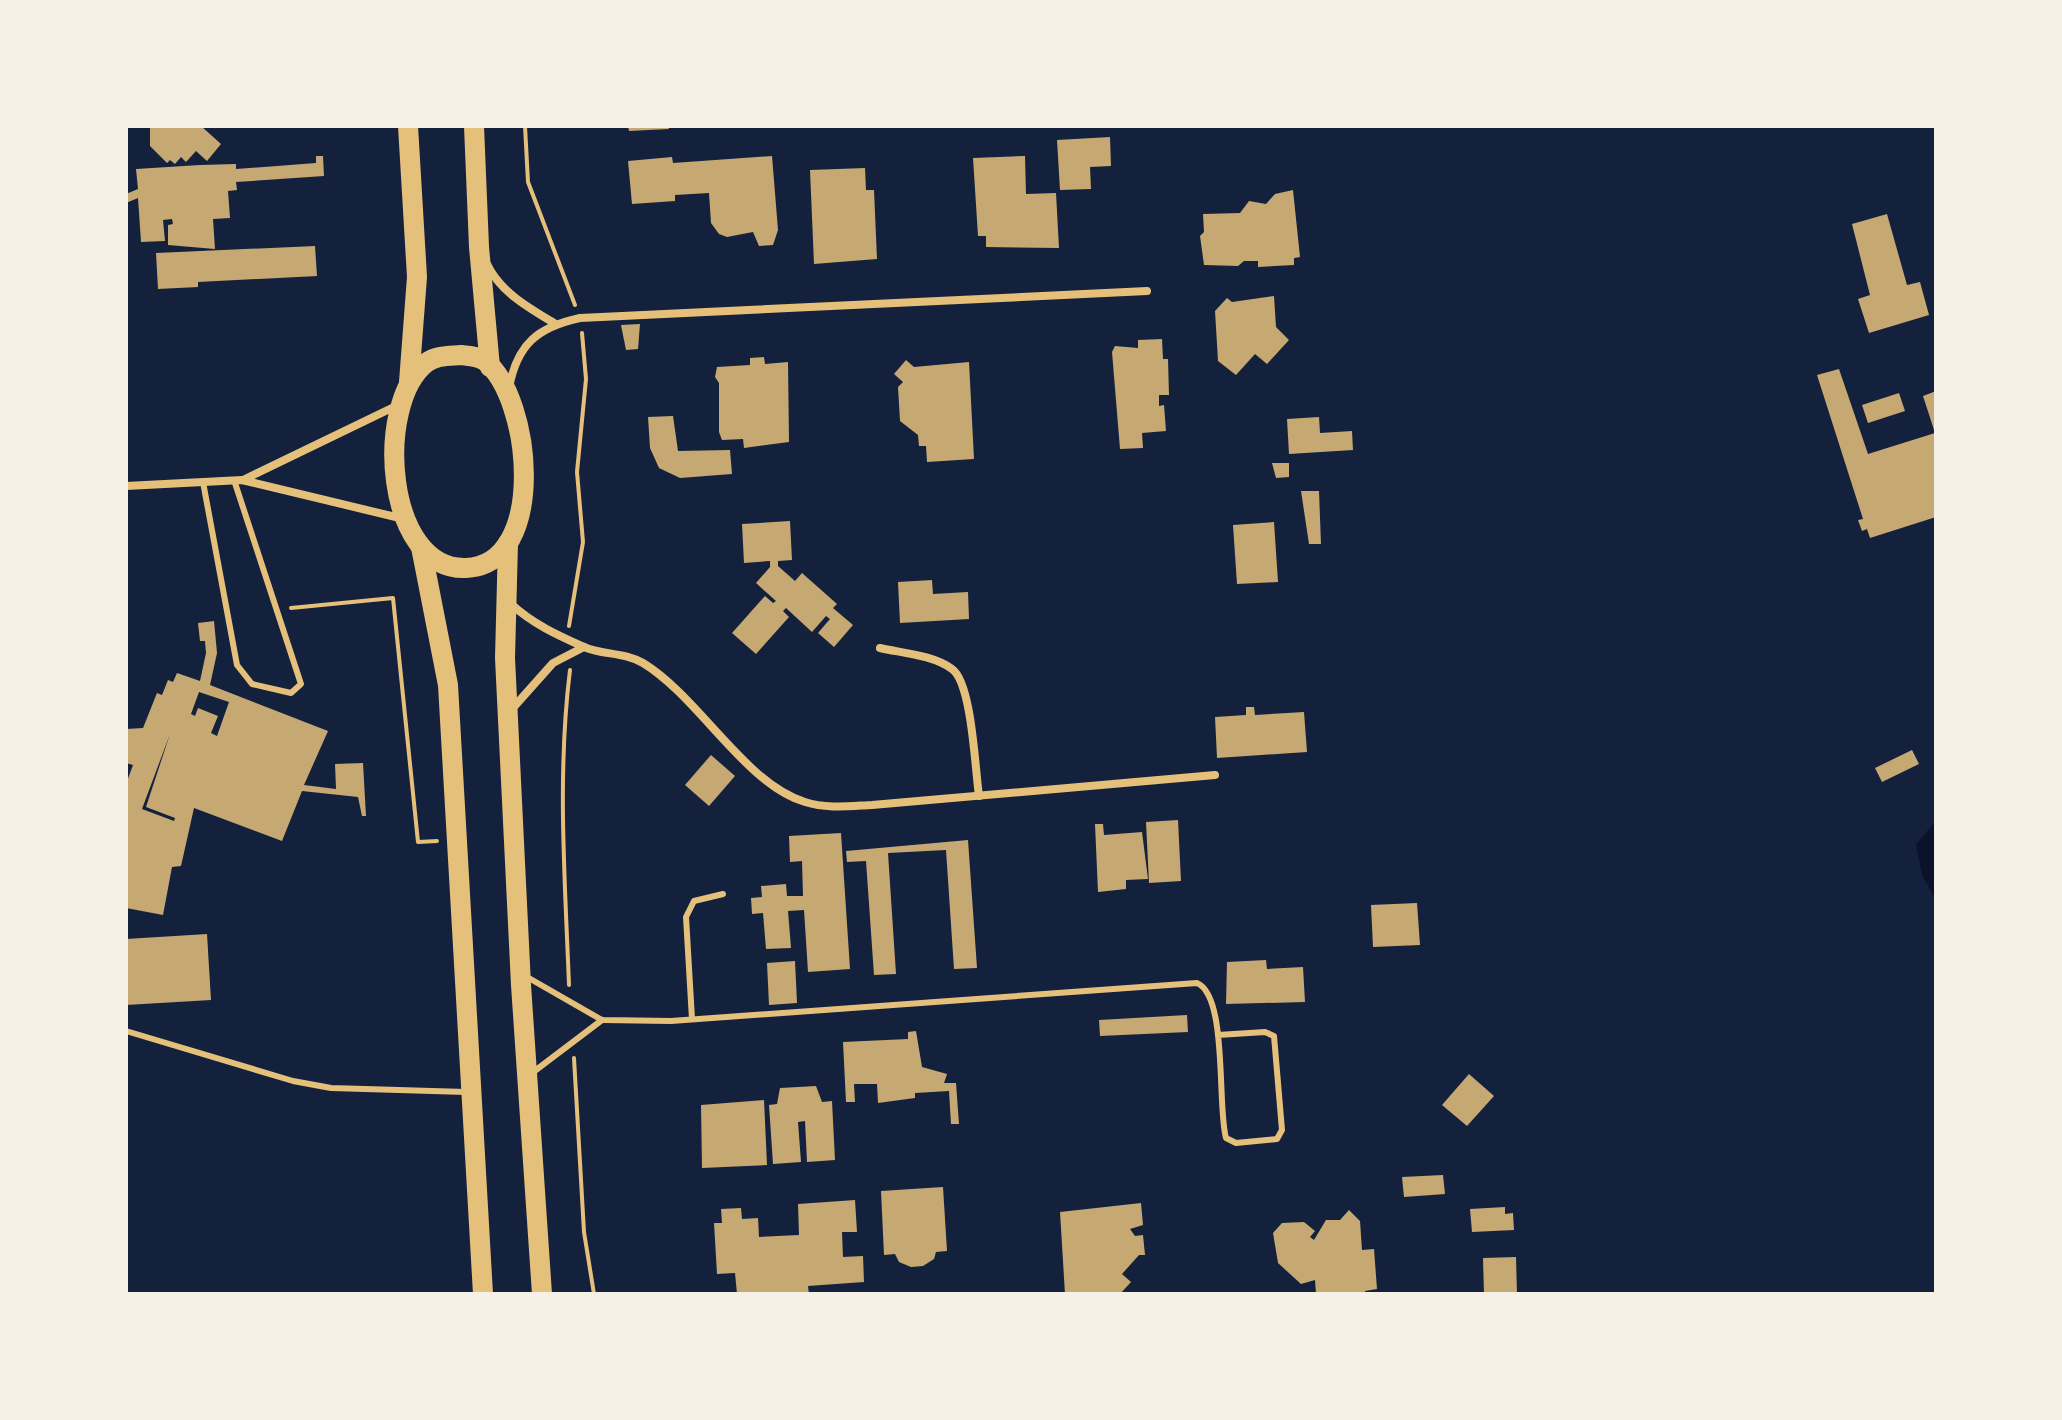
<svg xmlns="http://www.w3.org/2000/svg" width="2062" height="1420" font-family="Lora,serif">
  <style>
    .water { fill: #0b132b }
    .building { fill: #c6a872; fill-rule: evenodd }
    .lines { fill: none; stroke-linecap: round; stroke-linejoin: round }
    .path { stroke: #e5c07b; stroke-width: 4 }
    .service { stroke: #e5c07b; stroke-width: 6 }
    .minor { stroke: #e5c07b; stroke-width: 8 }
    .primary { stroke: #e5c07b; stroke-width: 20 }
  </style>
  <rect width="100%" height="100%" fill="#14213d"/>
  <path class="water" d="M1936,821V900L1922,875L1916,844Z"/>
  <g class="building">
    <path d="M150,126H201L221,144L207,161L196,151L186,162L181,157L175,164L170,160L167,163L150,146Z"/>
    <path d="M628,126H668L669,129L629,131Z"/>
    <path d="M1110,137L1111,166L1090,167L1091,189L1060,190L1057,140Z"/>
    <path d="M316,156H323L324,176L236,182L237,190L228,191L230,218L213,219L215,249L168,245V225L173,224L172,219L163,220L165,241L141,242L138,198L126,203V194L138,189L136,169L200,165L236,164V169L316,163Z"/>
    <path d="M772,156L778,230L773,245L759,246L753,232L727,237L719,234L711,223L709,193L675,195V201L632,204L628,161L672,157L673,163Z"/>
    <path d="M1025,156L1026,194L1056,193L1059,248L986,247V236H978L973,158Z"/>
    <path d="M865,168L866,190H874L877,259L814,264L810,170Z"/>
    <path d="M1293,190L1300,257L1294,258V265L1258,267V261H1244L1238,266L1204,265L1200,236L1204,232L1203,214L1240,213L1249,201L1266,204L1275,194Z"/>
    <path d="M1887,214L1907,285L1920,282L1929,315L1869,333L1858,299L1870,295L1852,224Z"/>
    <path d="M315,246L317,276L198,282V287L158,289L156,253Z"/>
    <path d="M1274,296L1276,327L1289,340L1267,364L1255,354L1236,375L1218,361L1215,311L1227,298L1232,302Z"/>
    <path d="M640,324L638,349L626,350L621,325Z"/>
    <path d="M1162,339L1163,359H1168L1169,395H1159V406L1164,405L1166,431L1142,433L1143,448L1120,449L1112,352L1115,346L1138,348V340Z"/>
    <path d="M764,357L765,364L788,362L789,442L744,448L743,439L722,440L719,432V383L715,377L717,367L750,365V358Z"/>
    <path d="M906,360L914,367L969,362L974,459L927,462L926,446H919L918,435L900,421L898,387L903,382L894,374Z"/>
    <path d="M1839,369L1868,454L1935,433L1923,396L1936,391V517L1870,538L1867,529L1862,531L1858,520L1863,519L1817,375Z"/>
    <path d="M1899,393L1905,411L1868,423L1862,405Z"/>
    <path d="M673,416L678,451L730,450L732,474L680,478L659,468L650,448L648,417Z"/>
    <path d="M1319,417L1320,433L1352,431L1353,450L1289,454L1287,419Z"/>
    <path d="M1272,463H1289V477L1276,478Z"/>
    <path d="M1301,491H1319L1321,544H1309Z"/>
    <path d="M790,521L792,560L778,561V566L795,581L802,573L837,604L833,608L853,625L834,647L818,633L830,619L826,616L812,632L786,608L783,611L789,617L756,654L732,633L765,596L773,603L776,601L756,583L770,567V561L744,563L742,524Z"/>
    <path d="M1274,522L1278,582L1237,584L1233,525Z"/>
    <path d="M932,580L933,594L968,592L969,619L900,623L898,582Z"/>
    <path d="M214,621L217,653L210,685L328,731L304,785L336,789L335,764L363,763L366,816H362L358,797L302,791L282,841L194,808L181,866L172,867L163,915L126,908V784L133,765L126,763V729L143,728L157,693L162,695L168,680L173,682L177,673L200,681L206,653L205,641H200L198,623ZM199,692L229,702L217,736L211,733L218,716L198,708L195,716L191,714ZM170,734L146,807L175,818L174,821L142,809Z"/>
    <path d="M1246,707H1254L1255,715L1304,712L1307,752L1217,758L1215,717L1246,715Z"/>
    <path d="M1912,750L1919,764L1882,782L1875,768Z"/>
    <path d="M711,755L735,776L709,806L685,785Z"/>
    <path d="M1178,820L1181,881L1149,883L1146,822Z"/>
    <path d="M1095,824H1103L1104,835L1142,832L1148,879L1126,880V889L1098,892Z"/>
    <path d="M841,833L850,969L808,972L804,910L788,911L791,948L766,949L763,913L752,914L751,898L762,897L761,886L786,884L787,896H803L802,861L790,862L789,836Z"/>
    <path d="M968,840L977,968L954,969L946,850L888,853L896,974L874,975L866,861L847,862L846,851Z"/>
    <path d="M1417,903L1420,945L1373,947L1371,905Z"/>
    <path d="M207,934L211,1000L126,1005V939Z"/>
    <path d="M1266,960L1267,969L1303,967L1305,1002L1226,1004L1227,962Z"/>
    <path d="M795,961L797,1003L769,1005L767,963Z"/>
    <path d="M1187,1015L1188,1032L1100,1036L1099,1020Z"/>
    <path d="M916,1031L922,1067L947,1074L944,1083H956L959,1124H951L949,1091L915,1093V1098L878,1103L877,1084H854L855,1102H846L843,1042L908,1039V1032Z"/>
    <path d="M1469,1074L1494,1096L1467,1126L1442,1105Z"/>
    <path d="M816,1086L822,1102L832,1101L835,1160L807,1162L805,1121L798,1122L801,1162L773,1164L769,1105L777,1104L780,1088Z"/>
    <path d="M764,1100L767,1165L702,1168L701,1105Z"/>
    <path d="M1443,1175L1445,1194L1404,1197L1402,1177Z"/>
    <path d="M943,1187L947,1251L936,1252L934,1259L923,1266L911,1267L899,1262L895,1254L884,1255L881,1191Z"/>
    <path d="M855,1200L857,1232H842L843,1257L863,1256L864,1282L808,1286L809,1294H737L735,1273L717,1274L714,1223H722L721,1209L741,1208L742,1219L758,1218L759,1237L799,1235L798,1204Z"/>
    <path d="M1141,1203L1143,1225L1130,1229L1135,1236L1143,1235L1145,1255H1139L1122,1274L1131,1282L1120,1294H1065L1060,1212Z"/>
    <path d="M1505,1207V1214L1513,1213L1514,1230L1472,1232L1470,1209Z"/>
    <path d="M1349,1210L1360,1221L1362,1250L1374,1249L1377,1289L1365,1291V1294H1316L1315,1280L1301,1284L1278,1263L1273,1233L1282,1223L1304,1222L1315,1231L1310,1237L1314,1240L1326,1220H1340Z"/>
    <path d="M1516,1257L1517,1294H1484L1483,1258Z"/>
  </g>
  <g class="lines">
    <g class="path">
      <path d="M525,126L528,182L575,305"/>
      <path d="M291,608L393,598L418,842L437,841"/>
      <path d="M569,626L583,542L577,472L586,379L582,333"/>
      <path d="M569,985C565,881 557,774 570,670"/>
      <path d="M574,1058L584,1232L594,1294"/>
    </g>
    <g class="service">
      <path d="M203,482L237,665L252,684L291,693L301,684L234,480"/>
      <path d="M527,977L602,1020L671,1021L1197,983C1228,996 1217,1107 1226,1138L1236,1143L1277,1139L1282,1130L1274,1036L1265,1032L1218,1035"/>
      <path d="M692,1019L686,917L694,901L723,894"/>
      <path d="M126,1031L293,1081L331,1088L466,1092"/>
      <path d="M532,1073L602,1020"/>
    </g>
    <g class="minor">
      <path d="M487,264C500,292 529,308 554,323"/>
      <path d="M509,388C517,344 538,327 580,318L1147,291"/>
      <path d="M243,480L396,406"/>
      <path d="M126,486L242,480L404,519"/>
      <path d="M511,604C533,624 557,635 584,647C602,655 625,652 643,663C699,697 745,784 805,802C827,809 850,806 872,805L1215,775"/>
      <path d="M880,648C902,653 933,655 952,669C972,683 975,769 979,796"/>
      <path d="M512,709L553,663L584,647"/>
    </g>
    <g class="primary">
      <path d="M408,126L417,277L409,382"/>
      <path d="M474,126L479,247L490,367"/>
      <path d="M461,355C469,356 478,356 485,361C532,398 548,565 466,568C385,571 374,404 426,363C436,355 450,356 461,355Z"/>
      <path d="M508,543L505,658L521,985L542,1294"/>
      <path d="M421,547L448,685L483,1294"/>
    </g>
  </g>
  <rect width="2062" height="1420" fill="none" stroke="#f6f1e7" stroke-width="256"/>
</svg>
